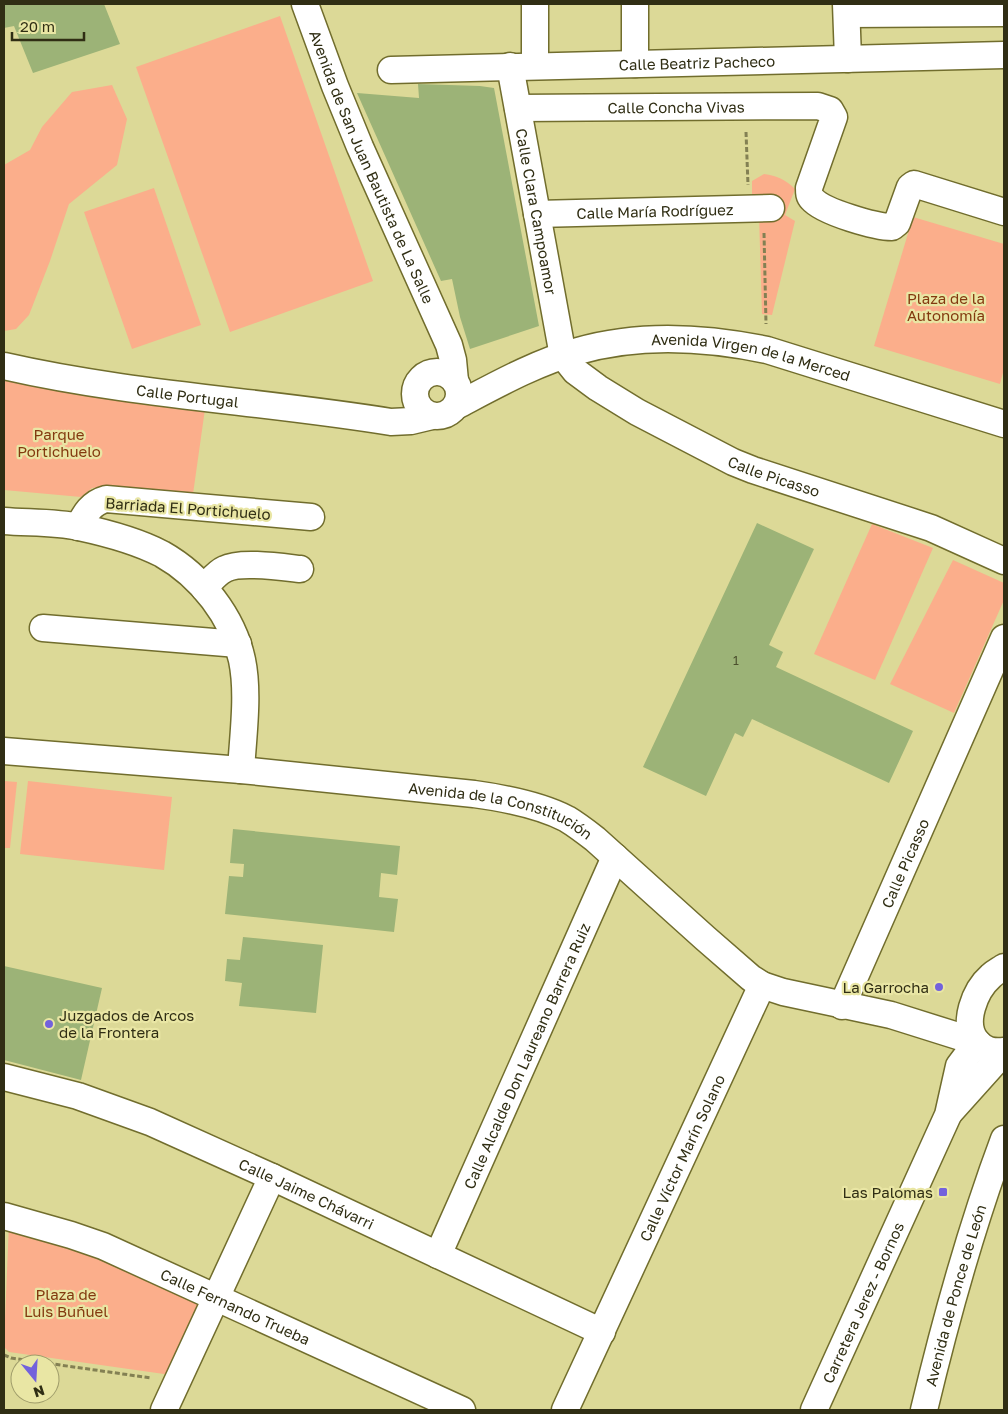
<svg xmlns="http://www.w3.org/2000/svg" width="1008" height="1414" font-family="'Golos Text',sans-serif">
  <style>
    .green { fill: #fbae8b }
    .building { fill: #9cb377 }
    .lines { fill: none; stroke-linecap: round; stroke-linejoin: round }
    .minor-casing { stroke: #716d2d; stroke-width: 29 }
    .path { stroke: #838053; stroke-width: 3; stroke-dasharray: 5 2.5; stroke-linecap: butt }
    .minor { stroke: #fff; stroke-width: 26 }
    .poi-dot { fill: #7362dc; stroke: #e9e6a4; stroke-width: 2 }
    .labels { text-anchor: middle; dominant-baseline: central; stroke-width: 4.5; stroke-linejoin: round; paint-order: stroke }
    .number-label { font-size: 12px; fill: #4b4f2d }
    .street-label { font-size: 15px; fill: #302e14; stroke: #e9e6a4 }
    .park-label { font-size: 15px; fill: #83390f; stroke: #e9e6a4 }
    .poi-label { font-size: 15px; fill: #302e14; stroke: #e9e6a4; text-anchor: end }
  </style>
  <rect width="100%" height="100%" fill="#dcd997"/>
  <g class="green">
    <path d="M280,16L373,281L230,332L136,67Z"/>
    <path d="M112,85L127,119L117,165L69,204L50,261L29,315L16,329L4,331V165L30,150L42,127L72,92Z"/>
    <path d="M764,174C777,176 785,179 795,189L785,215L795,221L772,315L762,314L759,215L752,203V181Z"/>
    <path d="M154,188L201,325L132,349L84,212Z"/>
    <path d="M913,217L1004,244V369L1000,384L874,346Z"/>
    <path d="M4,377L205,409L193,494L111,486L92,488L81,497L4,490Z"/>
    <path d="M872,524L933,548L875,680L814,654Z"/>
    <path d="M953,560L1004,583V600L954,713L890,684Z"/>
    <path d="M4,781L17,782L10,848H4Z"/>
    <path d="M28,781L172,797L164,870L20,854Z"/>
    <path d="M9,1224L66,1240L206,1302L171,1375L9,1352L4,1347V1343Z"/>
  </g>
  <g class="building">
    <path d="M4,4H104L120,44L33,73L14,26L4,28Z"/>
    <path d="M418,84L480,86L494,88L539,326L470,349L460,317L452,279L441,281L357,93L419,98Z"/>
    <path d="M757,523L814,549L769,645L783,652L776,667L913,731L889,783L752,719L743,737L735,733L706,796L643,767Z"/>
    <path d="M233,829L400,846L397,875L381,873L379,897L398,899L394,932L225,914L229,876L243,877L244,864L230,863Z"/>
    <path d="M243,937L323,945L316,1013L239,1006L242,983L225,981L227,959L240,960Z"/>
    <path d="M4,966L102,988L81,1080L4,1060Z"/>
  </g>
  <g class="lines">
    <defs>
      <g id="minor">
        <path id="s1" d="M305,4L335,86L360,147L449,345L453,360L455,381"/>
        <path d="M535,4V66"/>
        <path d="M635,4V64"/>
        <path d="M846,4L848,59"/>
        <path d="M847,14L1004,13"/>
        <path id="s2" d="M510,66L563,356L575,371L598,388L637,412L733,462L753,470L931,528L1004,561"/>
        <path id="s3" d="M391,70L1004,55"/>
        <path id="s4" d="M518,108L818,106L830,110L834,117L809,188C809,193 809,196 812,199C823,212 876,227 892,227L897,223L910,187L914,184L1004,212"/>
        <path id="s5" d="M537,214L771,208"/>
        <path id="s6" d="M4,366C131,395 262,401 391,422L411,421L432,416"/>
        <circle cx="437" cy="394" r="22"/>
        <path id="s7" d="M456,406C496,385 535,363 578,351C640,333 705,337 767,350L1004,424"/>
        <path d="M4,521C28,523 56,522 79,527C107,533 137,541 162,554C201,576 233,617 242,660C249,693 243,736 241,770"/>
        <path d="M78,527C85,514 91,503 106,499L311,517"/>
        <path d="M204,588C211,581 216,573 225,569C240,561 282,567 300,569"/>
        <path d="M43,628L238,644"/>
        <path id="s8" d="M4,751L241,770L474,794C503,798 540,805 567,819C577,825 586,832 595,839L705,938L751,978L762,985L783,992L891,1015L961,1037H972"/>
        <path d="M1004,967C1000,970 995,972 991,976C975,990 961,1024 977,1042C985,1051 993,1052 1004,1051"/>
        <path id="s9" d="M842,1006L1004,638"/>
        <path id="s10" d="M4,1077L78,1096L150,1122L272,1177L602,1332"/>
        <path d="M950,1112L994,1063L1000,1052"/>
        <path id="s11" d="M4,1216L71,1235L103,1246L462,1410"/>
        <path id="s12" d="M438,1255L615,857"/>
        <path d="M164,1410L272,1177"/>
        <path id="s13" d="M565,1410L762,985"/>
        <path id="s14" d="M814,1410L948,1115L959,1066L977,1042"/>
        <path id="s15" d="M924,1410C946,1318 971,1227 1004,1139"/>
      </g>
    </defs>
    <use href="#minor" class="minor-casing"/>
    <g class="path">
      <path d="M746,132L748,185"/>
      <path d="M764,233L766,324"/>
      <path d="M4,1355L11,1358L151,1378"/>
    </g>
    <use href="#minor" class="minor"/>
  </g>
  <g class="poi-dot">
    <circle cx="939" cy="987" r="5"/>
    <circle cx="49" cy="1024" r="5"/>
    <rect x="938" y="1187" width="10" height="10" rx="2.5"/>
  </g>
  <g class="labels">
    <g class="number-label">
      <text x="736" y="660">1</text>
    </g>
    <g class="street-label">
      <text stroke="none"><textPath href="#s3" startOffset="306">Calle Beatriz Pacheco</textPath></text>
      <text stroke="none"><textPath href="#s4" startOffset="158">Calle Concha Vivas</textPath></text>
      <text stroke="none"><textPath href="#s1" startOffset="176">Avenida de San Juan Bautista de La Salle</textPath></text>
      <text stroke="none"><textPath href="#s2" startOffset="148">Calle Clara Campoamor</textPath></text>
      <text stroke="none"><textPath href="#s5" startOffset="118">Calle María Rodríguez</textPath></text>
      <text stroke="none"><textPath href="#s7" startOffset="310">Avenida Virgen de la Merced</textPath></text>
      <text stroke="none"><textPath href="#s6" startOffset="186">Calle Portugal</textPath></text>
      <text stroke="none"><textPath href="#s2" startOffset="540">Calle Picasso</textPath></text>
      <text transform="translate(188 508) rotate(4)">Barriada El Portichuelo</text>
      <text stroke="none"><textPath href="#s8" startOffset="502">Avenida de la Constitución</textPath></text>
      <text stroke="none"><textPath href="#s9" startOffset="156">Calle Picasso</textPath></text>
      <text stroke="none"><textPath href="#s12" startOffset="218">Calle Alcalde Don Laureano Barrera Ruiz</textPath></text>
      <text stroke="none"><textPath href="#s13" startOffset="278">Calle Víctor Marín Solano</textPath></text>
      <text stroke="none"><textPath href="#s10" startOffset="325">Calle Jaime Chávarri</textPath></text>
      <text stroke="none"><textPath href="#s15" startOffset="119">Avenida de Ponce de León</textPath></text>
      <text stroke="none"><textPath href="#s14" startOffset="118">Carretera Jerez - Bornos</textPath></text>
      <text stroke="none"><textPath href="#s11" startOffset="249">Calle Fernando Trueba</textPath></text>
    </g>
    <g class="park-label">
      <text x="946" y="298">Plaza de la<tspan x="946" dy="17">Autonomía</tspan></text>
      <text x="59" y="434">Parque<tspan x="59" dy="17">Portichuelo</tspan></text>
      <text x="66" y="1294">Plaza de<tspan x="66" dy="17">Luis Buñuel</tspan></text>
    </g>
    <g class="poi-label">
      <text x="929" y="987">La Garrocha</text>
      <text x="59" y="1015" text-anchor="start">Juzgados de Arcos<tspan x="59" dy="17">de la Frontera</tspan></text>
      <text x="933" y="1192">Las Palomas</text>
    </g>
  </g>
  <rect width="1008" height="1414" fill="none" stroke="#302e14" stroke-width="10"/>
  <g transform="translate(35 1379) rotate(162)"><circle r="24" fill="#e9e6a4" stroke="#9f9c6a"/>
  <path d="M0-4L9 19L0 12L-9 19Z" fill="#7362dc"/>
  <text y="-8" font-size="14" font-weight="bold" text-anchor="middle" fill="#302e14">N</text>
  </g>
  <path d="M12 32v8h72v-8" fill="none" stroke="#302e14" stroke-width="2.5"/>
  <text x="20" y="32" font-size="15" fill="#302e14" stroke="#e9e6a4" stroke-width="4" paint-order="stroke">20 m</text>
</svg>
